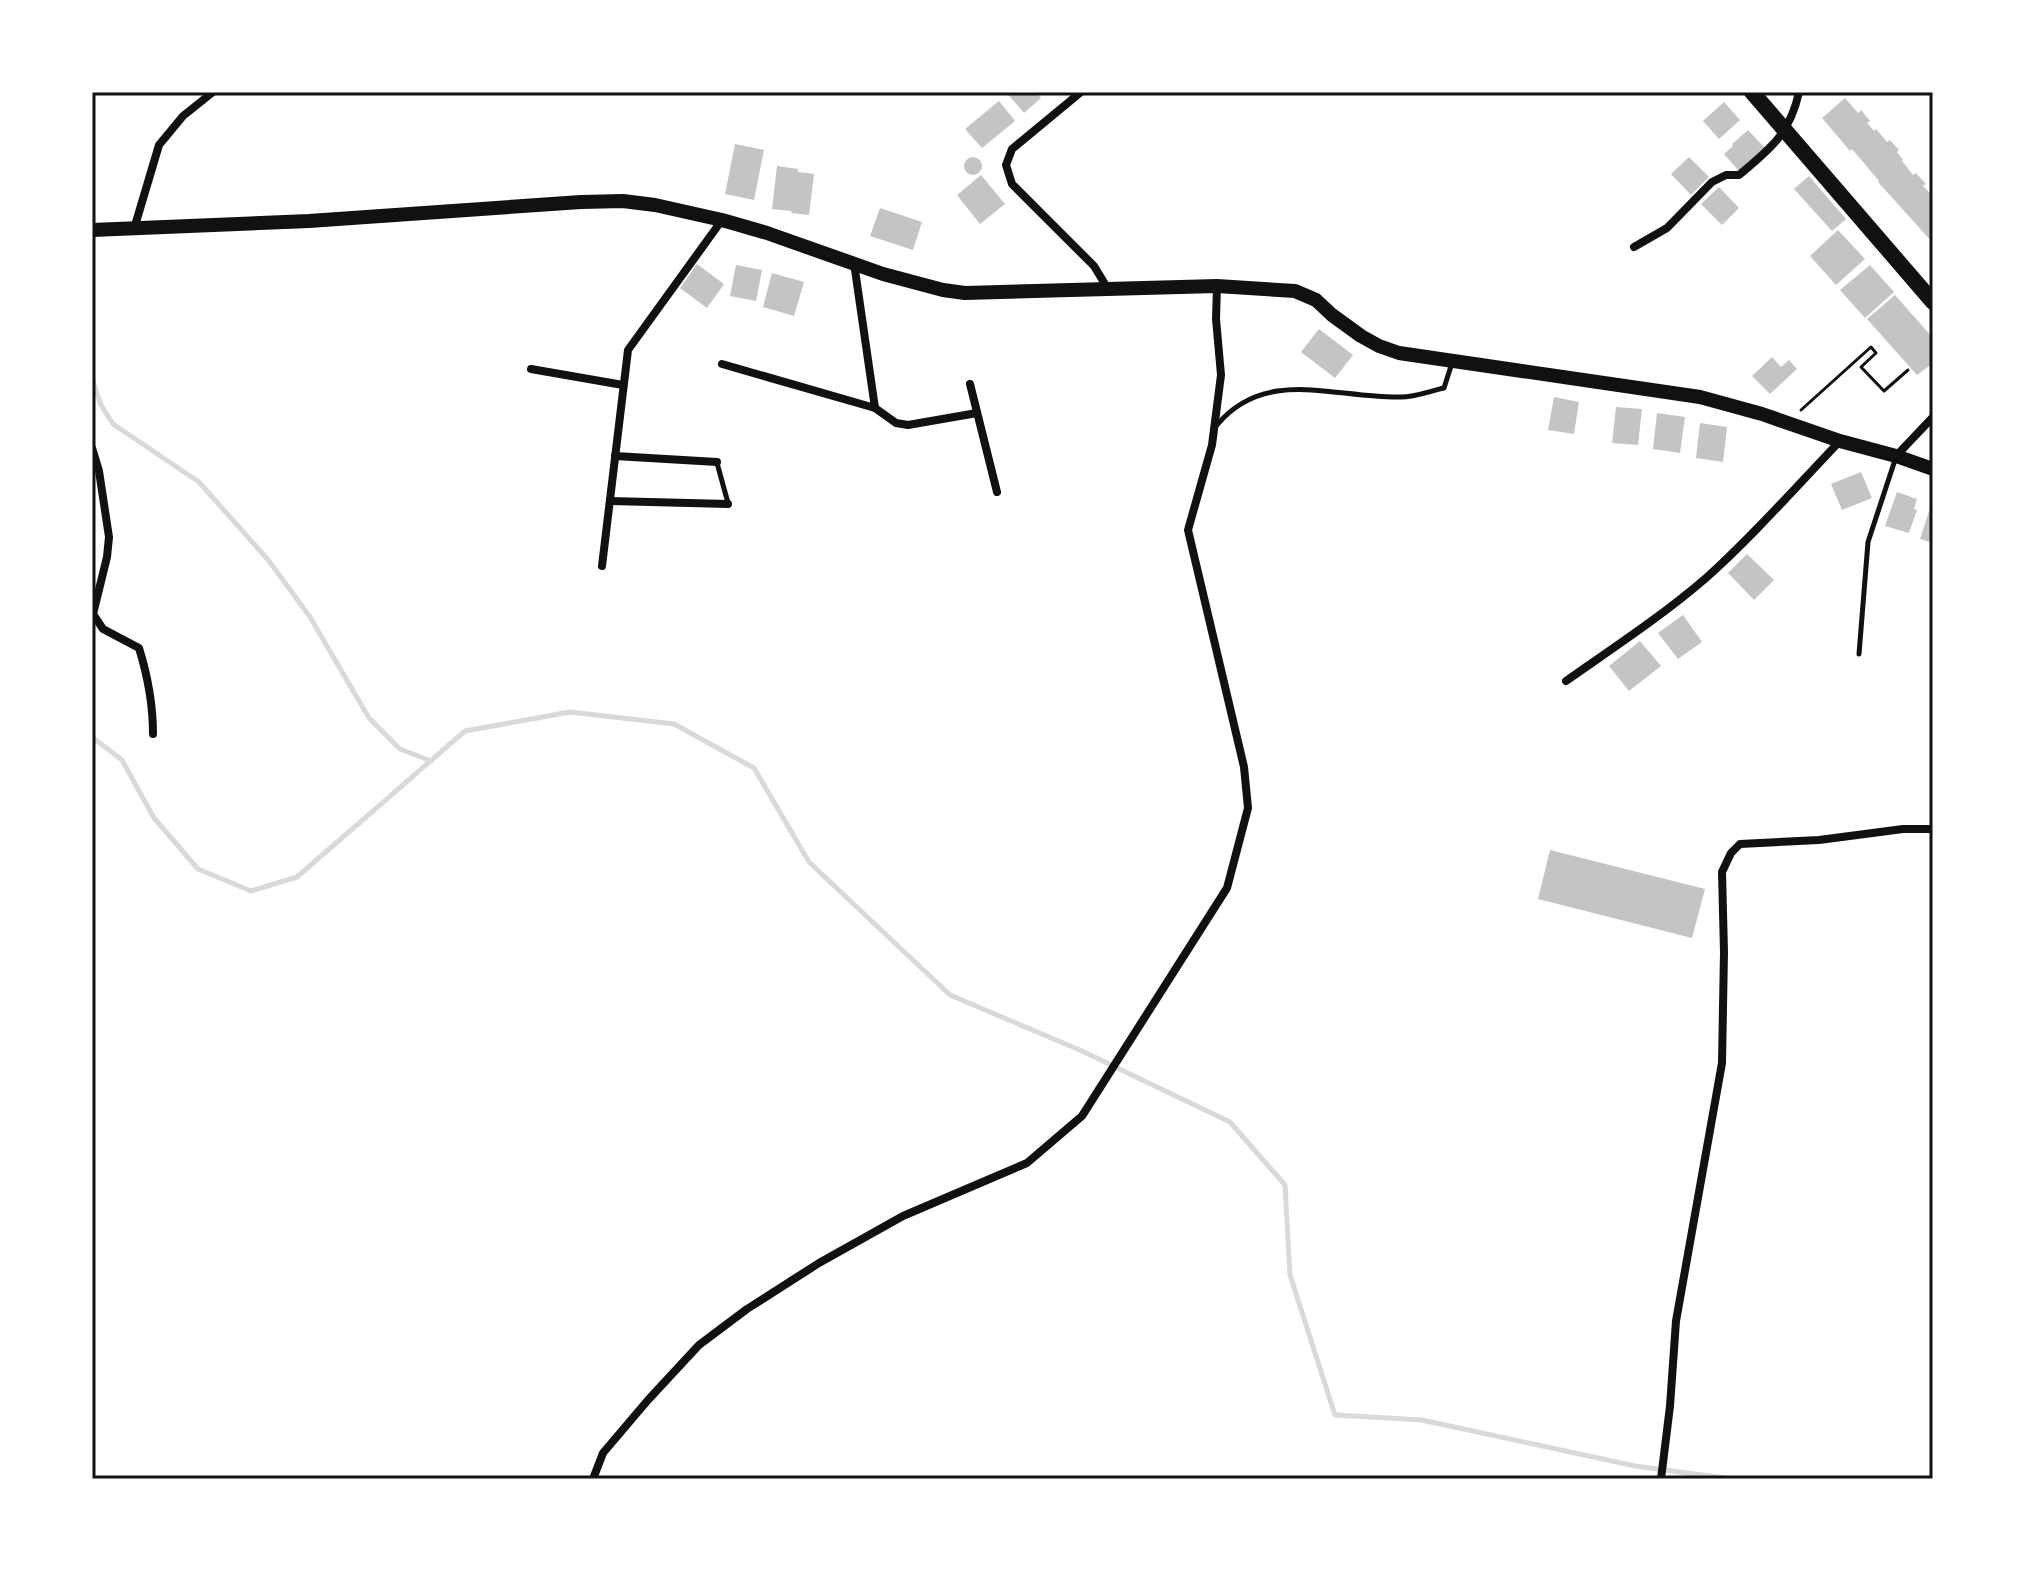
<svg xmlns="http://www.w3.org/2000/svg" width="2025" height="1571" font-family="'DM Sans',sans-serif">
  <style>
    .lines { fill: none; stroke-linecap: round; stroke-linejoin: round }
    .stream { stroke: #d9d9d9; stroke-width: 5 }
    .building { fill: #c4c4c4 }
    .path { stroke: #111; stroke-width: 3 }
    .service { stroke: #111; stroke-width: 5 }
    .minor { stroke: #111; stroke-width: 8 }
    .secondary { stroke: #111; stroke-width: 14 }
    .primary { stroke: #111; stroke-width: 16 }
    .neatline { fill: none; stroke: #111; stroke-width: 3 }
  </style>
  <rect width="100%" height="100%" fill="#fff"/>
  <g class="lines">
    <g class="stream">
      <path d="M92,379L101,405L113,424L199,482L269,561L310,617L369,718L400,749L431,761"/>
      <path d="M92,737L122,760L154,818L198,869L251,891L297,877L465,731L570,712L674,724L754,768L809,862L950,995L1082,1051L1230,1122L1285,1185L1290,1275L1335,1415L1422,1420L1635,1466L1732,1479"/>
    </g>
  </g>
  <g class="building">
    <path d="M1006,92H1036L1041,98L1024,113Z"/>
    <path d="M1845,98L1858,113L1861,110L1870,121L1867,123L1874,131L1876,129L1887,142L1890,140L1899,150L1897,152L1903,160L1902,161L1913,175L1916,173L1926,184L1923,186L1930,193L1933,191V243L1878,182L1879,181L1852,149L1850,151L1822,118Z"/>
    <path d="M999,101L1015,121L982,148L965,129Z"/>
    <path d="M1724,102L1740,120L1719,139L1703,121Z"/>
    <path d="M1748,130L1765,148L1739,171L1724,154L1733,146L1732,144Z"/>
    <path d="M735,144L764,150L754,200L725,194Z"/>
    <circle cx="973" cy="166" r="9"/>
    <path d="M1689,157L1709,177L1691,195L1671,174Z"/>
    <path d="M777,166L798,169V172L814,174L809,215L791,213L792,211L772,209Z"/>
    <path d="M981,175L1005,204L980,224L957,195Z"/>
    <path d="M1809,176L1846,219L1832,231L1794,189Z"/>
    <path d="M1719,187L1739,208L1722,225L1701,204Z"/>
    <path d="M880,208L922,222L913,250L870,236Z"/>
    <path d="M1838,230L1865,259L1836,285L1810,256Z"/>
    <path d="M697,264L724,284L707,308L680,288Z"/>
    <path d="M736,265L762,270L756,301L730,296Z"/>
    <path d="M1870,265L1894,292L1865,318L1840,290Z"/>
    <path d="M772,273L804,282L794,316L763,307Z"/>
    <path d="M1895,295L1933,338V372L1929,366L1917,375L1867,319Z"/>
    <path d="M1319,329L1353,355L1335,378L1301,352Z"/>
    <path d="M1772,357L1781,367L1789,360L1797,369L1770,394L1752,376Z"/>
    <path d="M1554,397L1579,402L1574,434L1548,430Z"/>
    <path d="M1616,407L1642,409L1638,445L1612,443Z"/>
    <path d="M1657,413L1685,417L1680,453L1653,449Z"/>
    <path d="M1700,423L1727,427L1723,462L1696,458Z"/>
    <path d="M1861,472L1872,498L1842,510L1831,484Z"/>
    <path d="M1897,492L1917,499L1914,509L1917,510L1909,533L1885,526Z"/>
    <path d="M1932,502H1933V543L1920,539Z"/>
    <path d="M1747,554L1774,580L1754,600L1728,573Z"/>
    <path d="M1683,615L1702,642L1678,659L1658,633Z"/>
    <path d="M1640,641L1661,666L1629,691L1609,666Z"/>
    <path d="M1550,850L1705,889L1692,938L1538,899Z"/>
  </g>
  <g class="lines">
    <path class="path" d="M1801,410L1871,347L1876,353L1861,367L1884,391L1908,370"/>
    <g class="service">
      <path d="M1217,425C1266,366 1337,399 1401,397C1415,397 1430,391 1444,388L1452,363"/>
      <path d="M717,463L728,503"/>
      <path d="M1859,654L1868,542L1896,457"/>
    </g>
    <g class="minor">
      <path d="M1081,92L1012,149L1006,165L1012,184L1094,266L1108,289"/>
      <path d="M134,229L159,145L183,116L213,92"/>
      <path d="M1634,247L1667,228L1712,182L1726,175H1739C1770,149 1790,134 1799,92"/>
      <path d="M722,364L875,408L854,263"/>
      <path d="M531,369L623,385"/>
      <path d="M970,384L997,492"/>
      <path d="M875,408L896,423L908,425L977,413"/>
      <path d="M92,448L99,471L109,537L107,557L93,614L103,629L139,648C148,677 153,704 153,734"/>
      <path d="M615,456L717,462"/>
      <path d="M1896,456L1933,417"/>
      <path d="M610,501L728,504"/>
      <path d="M602,566L628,350L722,220"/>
      <path d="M1566,681C1613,648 1662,616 1706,578C1753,536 1796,487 1840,441"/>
      <path d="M593,1479L603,1453L648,1400L699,1345L747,1309L819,1263L903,1216L1027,1163L1082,1116L1227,888L1248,808L1244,767L1188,530L1212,445L1221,375L1216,319L1217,286"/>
      <path d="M1661,1479L1670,1406L1676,1321L1722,1063L1724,952L1722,872L1731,853L1740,844L1819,840L1903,829H1933"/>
    </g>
    <path class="secondary" d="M92,230L309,221L581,202L623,201L655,205L722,220L767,233L883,274L943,290L965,293L1217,286L1295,291L1316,300L1332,315L1361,336L1379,346L1399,353L1700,397L1762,414L1840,441L1896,456L1933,469"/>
    <path class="primary" d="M1752,92L1933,302"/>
  </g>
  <rect width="2025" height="1571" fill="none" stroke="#ffffff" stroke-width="188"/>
  <rect x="94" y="94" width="1837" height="1383" class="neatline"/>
</svg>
